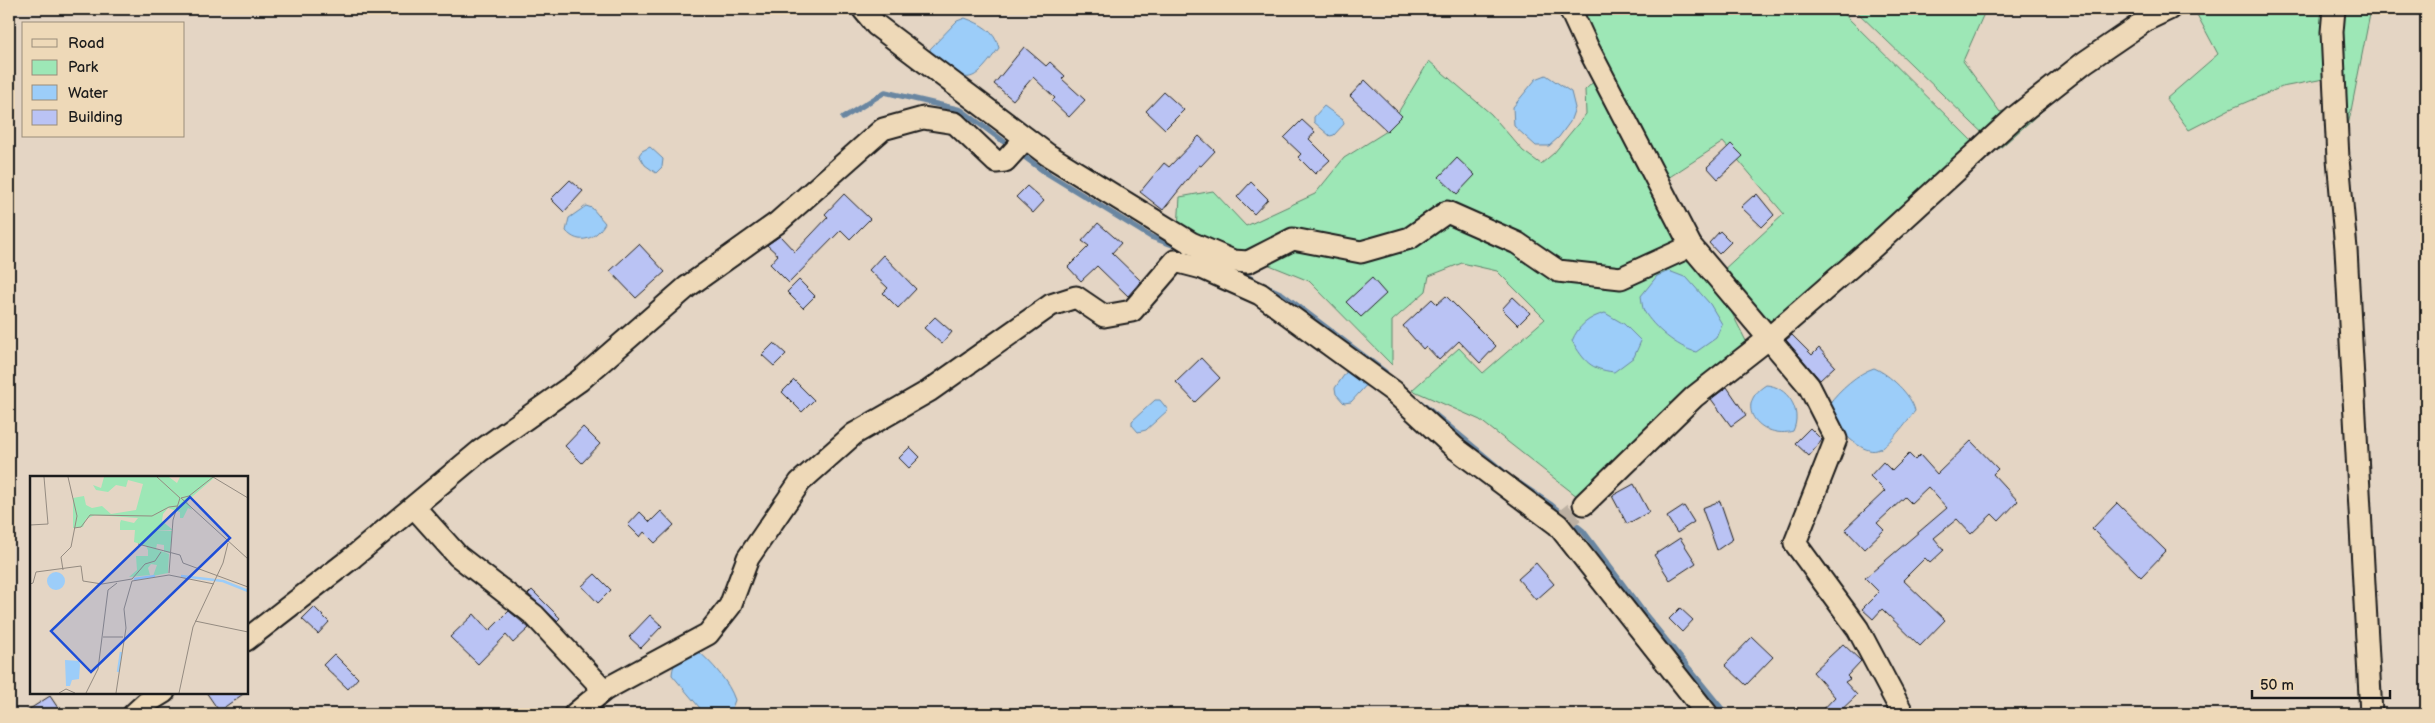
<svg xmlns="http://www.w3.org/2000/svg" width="2435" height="723" font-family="'Balsamiq Sans',sans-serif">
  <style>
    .green { fill: #9de7b6; stroke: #5c8269 }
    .water { fill: #9ccdf9; stroke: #6986a1 }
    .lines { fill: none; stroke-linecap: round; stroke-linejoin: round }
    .stream { stroke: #6986a1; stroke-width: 5.5 }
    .building { fill: #bac3f4; stroke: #1c1c1c }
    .minor-tunnel { stroke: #bcb0a2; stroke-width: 21; stroke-dasharray: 21 11; stroke-linecap: butt }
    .minor-casing { stroke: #1c1c1c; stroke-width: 25 }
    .minor { stroke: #eed9b8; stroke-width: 21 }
    .inset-river { fill: none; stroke: #9ccdf9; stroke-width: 2.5 }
    .inset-road { fill: none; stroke: #948b81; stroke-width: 1 }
    .view { fill: #1d4ed8; fill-opacity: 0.15; stroke: #1d4ed8; stroke-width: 2.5 }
    .inset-edge { fill: none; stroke: #1c1c1c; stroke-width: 2.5 }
  </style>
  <rect width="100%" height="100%" fill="#e4d5c4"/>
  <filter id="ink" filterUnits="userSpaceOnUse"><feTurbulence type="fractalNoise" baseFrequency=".02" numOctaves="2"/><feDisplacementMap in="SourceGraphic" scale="10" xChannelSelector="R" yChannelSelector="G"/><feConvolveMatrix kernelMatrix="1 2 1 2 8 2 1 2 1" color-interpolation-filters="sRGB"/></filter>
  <g filter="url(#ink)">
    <g class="green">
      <path d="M1578,9H1839L1979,148L1769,332L1721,272L1784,214L1723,142L1665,180L1746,341L1578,497L1480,420L1412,390L1459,348L1483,373L1545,319L1497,271L1462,263L1429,276L1426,291L1392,321V365L1309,281L1178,228L1180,197L1213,191L1246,226L1315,194L1344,158L1387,131L1429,61L1491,114L1523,151L1541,164L1554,153L1586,114L1585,90L1608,68Z"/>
      <path d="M1854,9H1986L1963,61L2000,112L2048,97L2051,103L1999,149Z"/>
      <path d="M2194,9H2371L2347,131L2329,78L2282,87L2230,109L2189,130L2166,99L2218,54Z"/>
    </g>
    <g class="water">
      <path d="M965,18C981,24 995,31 999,48C971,85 970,85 932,59L930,49L957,21Z"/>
      <path d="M1546,75L1571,92L1575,108L1570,122L1559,137L1549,146H1536L1514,126L1513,107L1536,79Z"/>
      <path d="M1324,106L1343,120L1344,124L1334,135L1330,136L1314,122V117Z"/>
      <path d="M650,147L663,159L662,167L656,173L645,165L639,155L642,151Z"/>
      <path d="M586,206L592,208L605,223C596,239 579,246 566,231L569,218Z"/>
      <path d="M1669,271L1687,278L1710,304L1722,324L1716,338L1696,352C1677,347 1654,328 1644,311C1642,307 1642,301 1641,296L1657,276Z"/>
      <path d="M1605,313L1624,324L1641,341L1634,357L1614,372C1590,369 1585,362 1572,341C1578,326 1589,317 1605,313Z"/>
      <path d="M1874,368C1889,374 1912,395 1915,411C1907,421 1889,446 1877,450C1864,454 1844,435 1838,426C1834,420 1832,411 1829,404C1839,390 1858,373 1874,368Z"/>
      <path d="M1355,369L1369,382L1351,402L1344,403L1336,394L1335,388L1347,371Z"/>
      <path d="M1766,385C1787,386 1803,410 1793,431C1763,440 1731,407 1766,385Z"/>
      <path d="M1155,400H1160L1168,410L1146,430L1138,432L1132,425V421Z"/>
      <path d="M697,650C712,663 729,682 735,700L732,708L725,714H705L672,675C673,658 684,655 697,650Z"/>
    </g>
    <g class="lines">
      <g class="stream">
        <path d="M843,118L885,92L961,110L1045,172L1151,237L1181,248"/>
        <path d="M1234,270L1254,280"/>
        <path d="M1265,286L1282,294L1385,372"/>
        <path d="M1420,402L1504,472"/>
        <path d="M1519,483L1550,504L1583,531L1644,613L1726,714"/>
      </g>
    </g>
    <g class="building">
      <path d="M1024,47L1046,66L1050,62L1065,76L1062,79L1085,100L1069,117L1052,101L1055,98L1033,77L1013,100L994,84Z"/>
      <path d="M1365,80L1402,116L1387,131L1350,96Z"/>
      <path d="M1164,92L1184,110L1165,129L1146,111Z"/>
      <path d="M1302,120L1315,132L1309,139L1330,160L1315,174L1298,157L1301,154L1284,138Z"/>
      <path d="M1199,136L1215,151L1201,166L1199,165L1163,210L1140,192L1164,163L1169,167Z"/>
      <path d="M1731,144L1743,156L1718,179L1707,167Z"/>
      <path d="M1457,158L1475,175L1457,194L1439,177Z"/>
      <path d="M570,180L583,191L564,212L551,199Z"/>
      <path d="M1251,182L1268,199L1254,214L1237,197Z"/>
      <path d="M1027,186L1044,201L1033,213L1016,197Z"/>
      <path d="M844,194L870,219L850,239L841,230L789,283L770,264L778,255L767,245L780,236L795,252L828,217L825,214Z"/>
      <path d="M1757,194L1774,215L1762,227L1741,207L1753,196L1754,197Z"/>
      <path d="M1098,223L1121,243L1112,253L1141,281L1128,296L1097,266L1081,281L1068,267L1089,246L1082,241Z"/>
      <path d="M1720,231L1731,242L1719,254L1709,243Z"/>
      <path d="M639,244L665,272L636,298L610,271Z"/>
      <path d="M883,255L916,289L898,308L883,293L888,288L869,270Z"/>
      <path d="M1372,278L1386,294L1361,317L1346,302Z"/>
      <path d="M799,280L815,296L803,308L787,292Z"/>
      <path d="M1446,296L1496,346L1480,363L1459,341L1439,360L1426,346L1423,349L1403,326L1432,299L1437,304Z"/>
      <path d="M1513,297L1530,313L1518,325L1502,309Z"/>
      <path d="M935,317L952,332L942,344L924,328Z"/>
      <path d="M1792,335L1812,355L1819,348L1835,366L1820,380L1786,340Z"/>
      <path d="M774,343L786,354L774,366L762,355Z"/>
      <path d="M1201,358L1220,378L1195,402L1176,382Z"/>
      <path d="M794,380L814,400L802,412L782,392Z"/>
      <path d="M1727,387L1746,415L1731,426L1711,399Z"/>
      <path d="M583,427L600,444L582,463L565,446Z"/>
      <path d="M1810,428L1822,440L1809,456L1795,443Z"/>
      <path d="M1971,441L1998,469L1993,474L2018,501L1999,521L1992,514L1971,534L1957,519L1934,538L1944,550L1930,563L1925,558L1903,580L1945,620L1920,646L1882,609L1873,619L1862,609L1879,592L1865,578L1947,508L1928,487L1911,503L1905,497L1877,523L1884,530L1864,549L1845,529L1885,491L1870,476L1883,462L1892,471L1909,454L1915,460L1920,455L1937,474Z"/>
      <path d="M910,447L920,457L909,468L899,458Z"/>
      <path d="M1634,484L1649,512L1627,524L1612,496Z"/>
      <path d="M1720,501L1733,539L1717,550L1702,508Z"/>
      <path d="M2117,503L2166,551L2141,577L2092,529Z"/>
      <path d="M1684,506L1694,522L1677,533L1667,517Z"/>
      <path d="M661,511L674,525L655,543L644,532L640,537L628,525L640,512L650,522Z"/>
      <path d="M1680,538L1696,563L1670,580L1654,555Z"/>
      <path d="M1536,563L1554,584L1536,600L1518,579Z"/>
      <path d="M595,574L611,590L598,603L582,586Z"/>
      <path d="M532,590L560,618L557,621L528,594Z"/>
      <path d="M314,607L329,622L318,634L302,619Z"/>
      <path d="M1680,608L1693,620L1682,632L1669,619Z"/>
      <path d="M509,611L529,628L513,643L506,635L478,664L450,637L474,614L489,631Z"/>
      <path d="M650,615L662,626L641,648L629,637Z"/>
      <path d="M1752,637L1773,657L1746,685L1725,665Z"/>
      <path d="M1843,644L1861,661L1847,676L1850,679L1845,682L1857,695L1837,714H1819L1835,697L1813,672Z"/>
      <path d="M334,654L358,678L348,689L323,665Z"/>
      <path d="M206,692H246L219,711Z"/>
      <path d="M50,696L62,714H22Z"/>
    </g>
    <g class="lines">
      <path class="minor-tunnel" d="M1558,525L1584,504"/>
      <defs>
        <g id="minor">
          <path d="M863,9L876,25L1048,155L1191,243L1233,261L1248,262L1293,239L1361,252L1410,238L1447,212L1517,243L1558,271L1621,278L1691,246"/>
          <path d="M1570,9L1587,46L1691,246L1809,386L1836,439L1795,543L1858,629L1903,714"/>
          <path d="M2334,9L2332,32L2338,159L2346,249L2371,714"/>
          <path d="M1584,504L1694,397L1768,339L1871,249L2015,117L2085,62L2148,19L2169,9"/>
          <path d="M414,507L458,556L534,615L604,690"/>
          <path d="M246,640L353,557L480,451L579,381L687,287L777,223L883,129L923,118L955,123L996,162L1005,161L1025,139"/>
          <path d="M134,714L146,703L164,692"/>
          <path d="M575,714L604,690L708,634L730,606L748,558L800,482L854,434L929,391L1051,305L1076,297L1104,316L1132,311L1175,261L1202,268L1260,294L1393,391L1455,448L1558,525L1707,714"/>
        </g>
      </defs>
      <use href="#minor" class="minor-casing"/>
      <use href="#minor" class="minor"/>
    </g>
  </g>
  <g transform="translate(30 476)">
    <rect width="218" height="218" fill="#e4d5c4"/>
    <path d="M74,1H139L147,7L150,1H185L157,25L162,34L158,32L153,42H150V36L138,32L133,38L132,45L143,54H121L142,55L140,77L134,76V69L127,68L126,73L139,78L138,97L123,100L127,89L121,88L118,92L120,99L99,101L107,94L106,80H118V74L116,70L104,66L105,54H90V47L91,44L104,47L108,42L65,39L56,43L53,51L43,52V22L54,20L56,29L62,32L72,30L81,38L106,34L113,8L98,4L96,11L86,9L78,16L66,14L63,9L71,12Z" fill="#9de7b6"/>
    <path d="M17 105a9 9 0 1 1 18 0a9 9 0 1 1-18 0ZM35,184L49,185L50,189L49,203L42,204L40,210H36Z" fill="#9ccdf9"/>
    <path class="inset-river" d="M151,100L193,105L218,115M104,103L125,100M88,196L91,176"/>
    <path class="inset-road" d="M127,1L150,22L143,44L139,97M183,1L218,22M151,22L218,83M151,22L159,20L183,1M0,49L18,48L14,1M44,52L51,51L60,39L122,40L139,31L147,30M108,68L150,79L153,87L218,111M33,94L31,81L41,71L47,40L38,1M0,108L3,107L6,96L51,90L53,105L72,108L102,103L115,88L125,85L131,76M165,145L218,156M73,161H93M29,217L36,213L45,217M56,217L68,193L78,114L87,107M86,217L96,152L94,133L102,105L139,99L184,108M149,217L163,151L193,87L198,67"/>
    <path class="view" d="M160,21L200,62L61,196L21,155Z"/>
    <rect width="218" height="218" class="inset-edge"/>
  </g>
  <rect width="2435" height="723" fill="none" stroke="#eed9b8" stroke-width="30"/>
  <rect x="15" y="15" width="2405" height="693" fill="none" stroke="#1c1c1c" stroke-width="2" filter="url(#ink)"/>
  <rect x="22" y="22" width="162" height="115" fill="#eed9b8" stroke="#9a8d7a"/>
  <rect x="32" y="39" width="25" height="8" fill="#eed9b8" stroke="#9a8d7a"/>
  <text x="68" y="48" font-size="15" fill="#1c1c1c">Road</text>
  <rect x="32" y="60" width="25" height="15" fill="#9de7b6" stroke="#9a8d7a"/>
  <text x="68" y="72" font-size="15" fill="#1c1c1c">Park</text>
  <rect x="32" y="85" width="25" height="15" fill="#9ccdf9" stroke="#9a8d7a"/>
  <text x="68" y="98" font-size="15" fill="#1c1c1c">Water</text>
  <rect x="32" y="110" width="25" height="15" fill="#bac3f4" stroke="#9a8d7a"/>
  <text x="68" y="122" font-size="15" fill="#1c1c1c">Building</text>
  <path d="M2252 690v8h138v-8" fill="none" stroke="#1c1c1c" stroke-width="2.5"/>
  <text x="2260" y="690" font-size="15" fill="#1c1c1c" stroke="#eed9b8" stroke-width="4" paint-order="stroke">50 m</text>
</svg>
